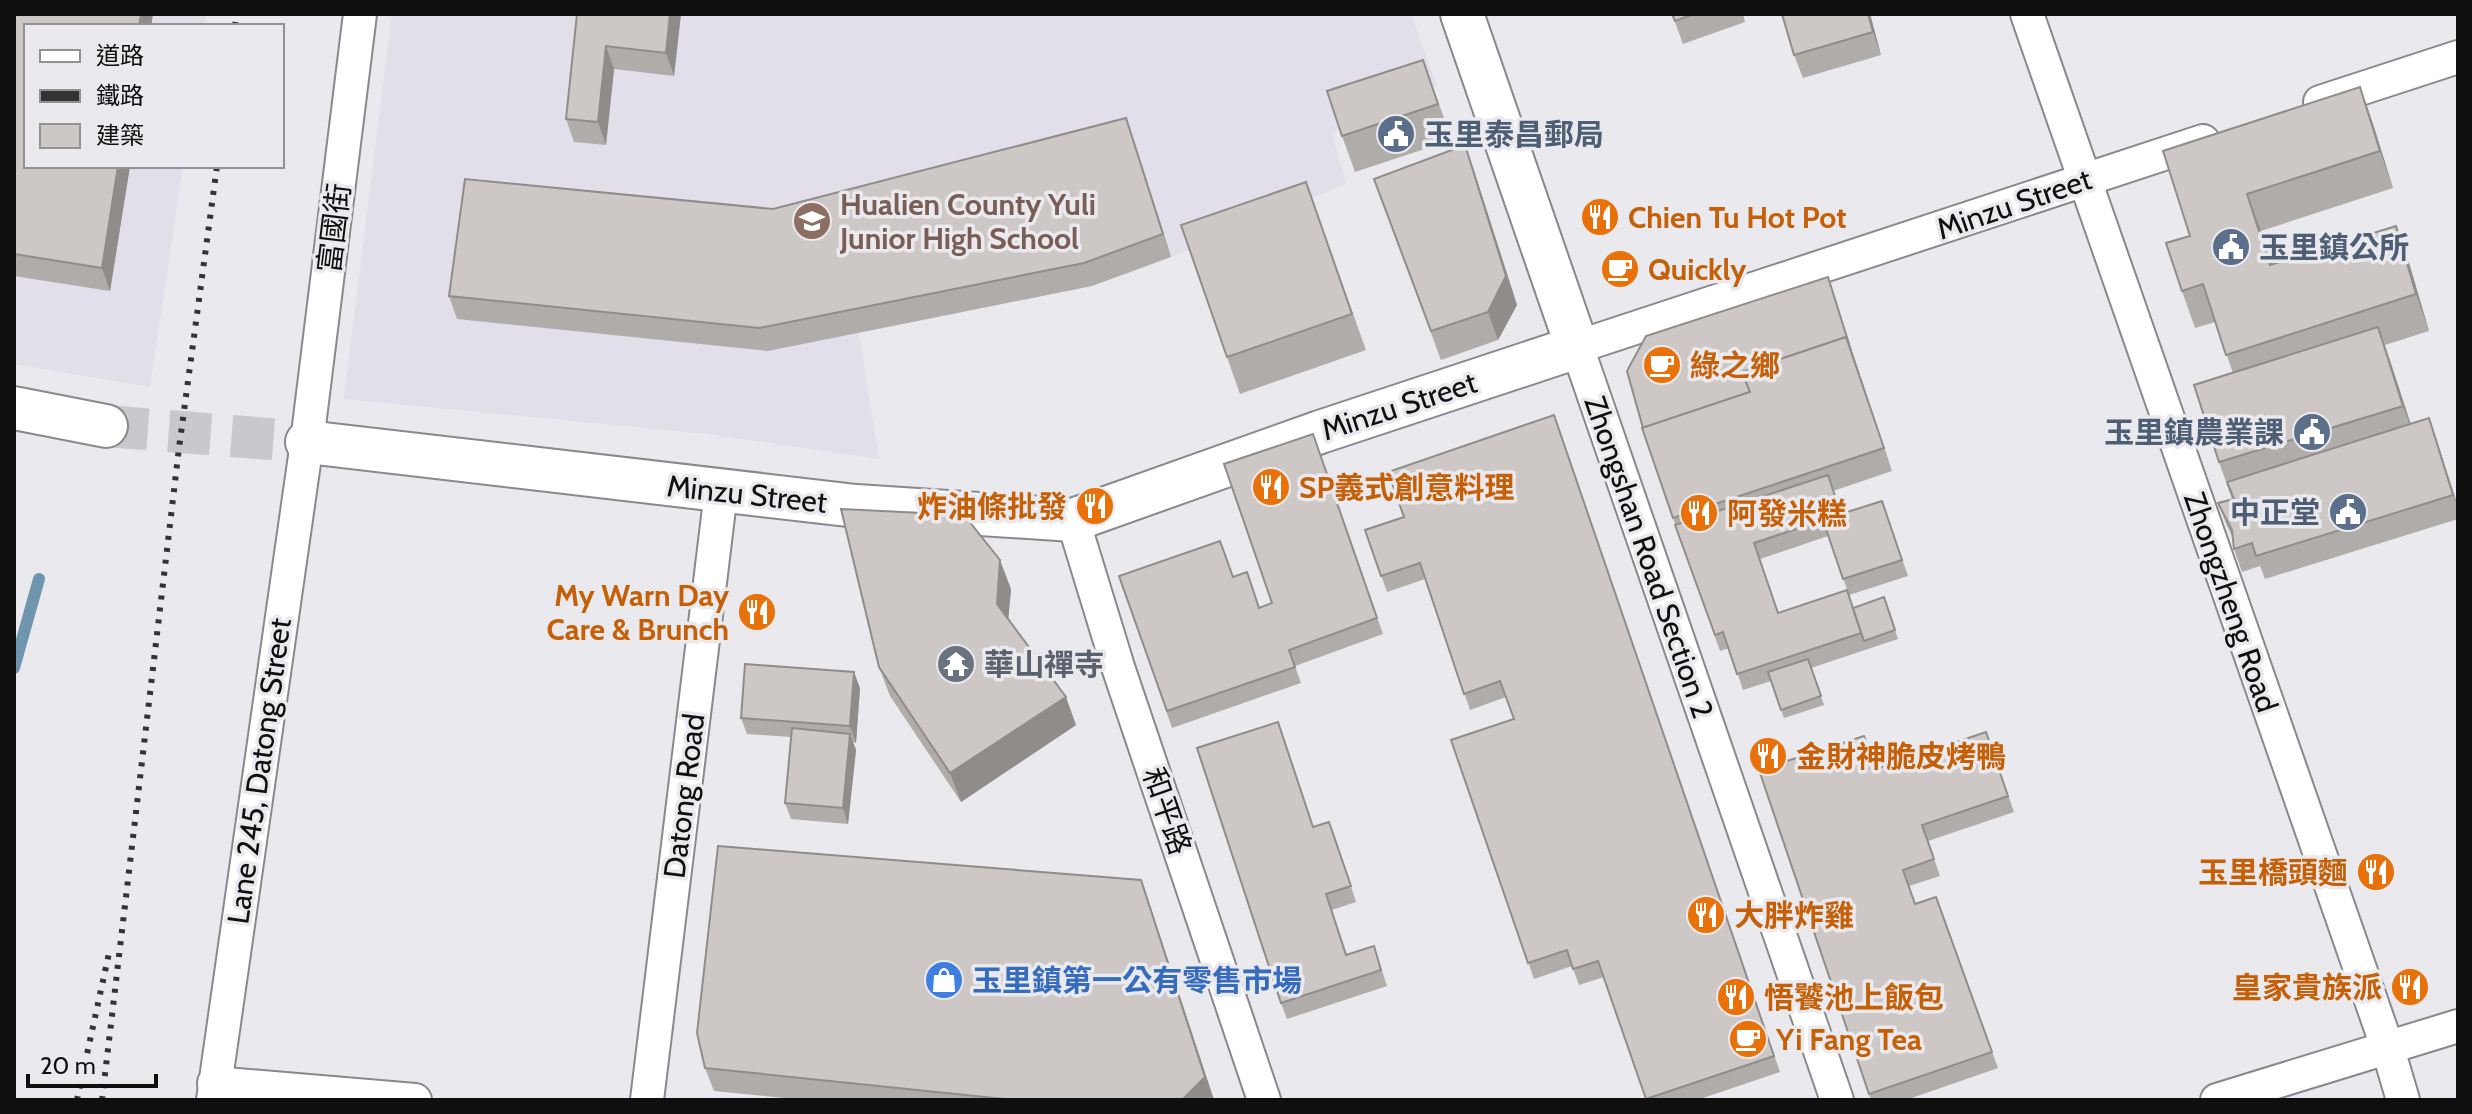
<svg xmlns="http://www.w3.org/2000/svg" width="2472" height="1114" font-family="Cabin,'Noto Sans TC',sans-serif">
  <style>
    .built { fill: #e2dfeb }
    .lines { fill: none; stroke-linecap: round; stroke-linejoin: round }
    .stream { stroke: #6f96ae; stroke-width: 12 }
    .tertiary-tunnel { stroke: #c9c8cc; stroke-width: 42; stroke-dasharray: 42 21; stroke-linecap: butt }
    .minor-casing { stroke: #89888c; stroke-width: 36 }
    .tertiary-casing { stroke: #89888c; stroke-width: 46 }
    .minor { stroke: #fff; stroke-width: 32 }
    .tertiary { stroke: #fff; stroke-width: 42 }
    .rail { stroke: #333334; stroke-width: 6; stroke-dasharray: 4 8; stroke-linecap: butt }
    .wall { fill: #b0aca9 }
    .shaded-wall { fill: #908c8a }
    .building { fill: #cdc8c5; stroke: #908c8a; stroke-width: 2 }
    .labels { text-anchor: middle; dominant-baseline: central; stroke-width: 7; stroke-linejoin: round; paint-order: stroke }
    .service-label { font-size: 30px; font-weight: bold; fill: #4e5e75; stroke: #eae9ed; text-anchor: start }
    .education-label { font-size: 30px; font-weight: bold; fill: #785e54; stroke: #eae9ed; text-anchor: start }
    .street-label { font-size: 30px; fill: #0f0f10; stroke: #eae9ed }
    .food-label { font-size: 30px; font-weight: bold; fill: #c56008; stroke: #eae9ed; text-anchor: start }
    .worship-label { font-size: 30px; font-weight: bold; fill: #5b616d; stroke: #eae9ed; text-anchor: start }
    .shop-label { font-size: 30px; font-weight: bold; fill: #366cbe; stroke: #eae9ed; text-anchor: start }
  </style>
  <rect width="100%" height="100%" fill="#eae9ed"/>
  <g class="built">
    <path d="M14,14H206L204,26H26V166H183L150,387L14,364Z"/>
    <path d="M392,14H1411L1437,86L1332,133L1346,184L1171,257L1092,286L859,333L879,459L707,434L344,399Z"/>
  </g>
  <g class="lines">
    <path class="stream" d="M14,668L39,579"/>
    <path class="tertiary-tunnel" d="M106,426L307,442"/>
    <defs>
      <g id="minor">
        <path d="M2027,14L2388,1049L2403,1100"/>
        <path d="M2320,102L2458,57"/>
        <path d="M1073,520L1118,667L1264,1100"/>
        <path d="M214,1083L415,1100"/>
        <path d="M213,1100L307,442L360,14"/>
        <path d="M647,1100L721,492"/>
        <path d="M1837,1100L1577,347L2203,141"/>
        <path d="M2217,1100L2458,1026"/>
      </g>
      <g id="tertiary">
        <path d="M14,408L106,426"/>
        <path d="M307,442L856,506L1073,520L1320,432L1577,347L1462,14"/>
      </g>
    </defs>
    <use href="#minor" class="minor-casing"/>
    <use href="#tertiary" class="tertiary-casing"/>
    <use href="#minor" class="minor"/>
    <use href="#tertiary" class="tertiary"/>
    <g class="rail">
      <path d="M235,26L237,14"/>
      <path d="M77,1100L109,953"/>
      <path d="M102,1100L179,448L217,166"/>
    </g>
  </g>
  <g class="wall">
    <path d="M14,14H153L151,26H26L130,166L110,291L14,276Z"/>
    <path d="M577,14H681L674,76L614,69L606,145L574,142L566,119Z"/>
    <path d="M1672,14H1743L1745,22L1683,44Z"/>
    <path d="M1782,14H1870L1881,55L1803,78L1794,55Z"/>
    <path d="M1423,60L1452,140L1355,172L1342,136Z"/>
    <path d="M2360,87L2373,124L2393,188L2261,231L2272,264L2396,226L2409,263L2429,331L2385,345L2411,424L2429,418L2458,506V519L2265,579L2260,566L2242,572L2234,549L2233,538L2227,526L2218,503L2232,499L2219,462L2233,373L2215,322L2195,328L2182,291L2190,236Z"/>
    <path d="M1134,141L1171,257L1092,286L768,351L457,319L449,296L773,209Z"/>
    <path d="M1465,145L1475,174L1517,305L1498,340L1441,360L1374,179Z"/>
    <path d="M1306,182L1366,350L1240,394L1227,357Z"/>
    <path d="M1828,277L1855,360L1892,471L1833,491L1841,514L1882,501L1908,576L1849,595L1828,536L1760,559L1778,613L1853,608L1884,597L1898,639L1811,668L1824,705L1784,718L1771,681L1743,690L1729,648L1720,651L1673,518Z"/>
    <path d="M1554,415L1780,1072L1697,1100H1646L1604,977L1579,985L1572,966L1534,979L1451,740L1514,719L1506,697L1470,710L1425,579L1387,592L1365,530L1404,517Z"/>
    <path d="M1313,434L1383,634L1295,666L1301,683L1172,728L1119,576L1233,577L1259,608L1272,603Z"/>
    <path d="M1011,589L1008,620L1076,725L961,802L890,696L879,667Z"/>
    <path d="M860,688L856,743L853,742L856,750L848,824L791,819L785,803L791,737L747,734L741,718Z"/>
    <path d="M1986,732L2014,812L1928,841L1940,876L1909,886L1915,904L1936,897L1998,1068L1906,1100H1871L1759,770L1876,769Z"/>
    <path d="M1314,827L1335,838L1356,902L1332,910L1347,955L1374,946L1387,986L1287,1019L1281,1003Z"/>
    <path d="M1149,903L1214,1100H804L714,1091L705,1068Z"/>
  </g>
  <g class="shaded-wall">
    <path d="M141,14H153L151,26H139Z"/>
    <path d="M670,14H681L674,76L666,53Z"/>
    <path d="M1868,14H1870L1881,55L1873,32Z"/>
    <path d="M606,46L614,69L606,145L598,122Z"/>
    <path d="M2360,87L2373,124L2393,188L2380,151Z"/>
    <path d="M1126,118L1134,141L1171,257L1163,234Z"/>
    <path d="M1465,145L1475,174L1517,305L1498,340L1488,312Z"/>
    <path d="M118,166H130L110,291L102,268Z"/>
    <path d="M2247,194L2261,231L2284,301L2270,265Z"/>
    <path d="M2396,226L2409,263L2429,331L2416,294Z"/>
    <path d="M1828,277L1855,360L1892,471L1846,337Z"/>
    <path d="M2378,327L2391,364L2416,442L2403,406Z"/>
    <path d="M2429,418L2437,441L2458,507L2453,495Z"/>
    <path d="M1000,560L1011,589L1007,633L997,604Z"/>
    <path d="M854,672L860,688L856,743L850,726Z"/>
    <path d="M1066,697L1076,725L961,802L950,773Z"/>
    <path d="M850,734L856,750L848,824L843,808Z"/>
    <path d="M1141,880L1149,903L1214,1100H1182Z"/>
  </g>
  <g class="building">
    <path d="M14,14H141L139,26H26V166H118L102,268L14,254Z"/>
    <path d="M577,14H670L666,53L606,46L598,122L566,119Z"/>
    <path d="M1672,14H1694L1675,21Z"/>
    <path d="M1782,14H1868L1873,32L1794,55Z"/>
    <path d="M1423,60L1438,104L1342,136L1327,91Z"/>
    <path d="M2360,87L2380,151L2247,194L2270,265L2396,226L2416,294L2226,355L2203,284L2182,291L2166,243L2190,236L2163,151Z"/>
    <path d="M1126,118L1163,234L1084,263L759,328L449,296L465,179L773,209Z"/>
    <path d="M1465,145L1506,276L1488,312L1431,331L1374,179Z"/>
    <path d="M1306,182L1352,314L1227,357L1181,225Z"/>
    <path d="M1828,277L1849,344L1846,337L1742,372L1750,392L1643,428L1627,371L1646,336Z"/>
    <path d="M2378,327L2403,406L2219,462L2194,385Z"/>
    <path d="M1846,337L1884,448L1673,518L1642,428L1750,392L1742,372Z"/>
    <path d="M1554,415L1774,1056L1646,1099L1598,961L1573,969L1567,950L1528,963L1451,740L1514,719L1500,681L1464,694L1420,563L1381,576L1365,530L1404,517L1388,472Z"/>
    <path d="M2429,418L2453,495L2256,556L2252,543L2234,549L2232,530L2218,503L2234,499L2227,482Z"/>
    <path d="M1313,434L1377,618L1289,650L1295,667L1167,711L1119,576L1220,541L1233,577L1247,572L1259,608L1272,603L1224,464Z"/>
    <path d="M1828,475L1841,514L1882,501L1902,560L1843,579L1823,520L1754,543L1778,613L1847,590L1861,633L1737,674L1723,632L1715,635L1675,525Z"/>
    <path d="M841,509L964,515L1000,560L997,604L1066,697L950,773L879,667Z"/>
    <path d="M1884,597L1895,630L1864,641L1853,608Z"/>
    <path d="M1808,659L1821,696L1781,710L1768,672Z"/>
    <path d="M745,664L854,672L850,726L741,718Z"/>
    <path d="M1278,722L1313,827L1329,822L1351,886L1326,894L1346,955L1374,946L1381,970L1281,1003L1197,748Z"/>
    <path d="M792,728L850,734L843,808L785,803Z"/>
    <path d="M1986,732L2008,796L1922,825L1934,859L1903,870L1915,904L1936,897L1992,1052L1869,1094L1759,770L1864,736L1876,769Z"/>
    <path d="M718,846L1141,880L1205,1077L1182,1100H1014L705,1068L697,1033Z"/>
  </g>
  <defs>
    <symbol id="civic-disc" viewBox="-11 -11 22 22"><circle r="9.5" fill="#5c6f8a" stroke="#eae9ed"/><path d="M-.6-6.5H3V-4.5H.6V-3L4-1V1h2V6H-6V1h2V-1L-.6-3ZM-1.2 2.5V6h2.4V2.5Z" fill="#fff"/></symbol>
    <symbol id="restaurant-disc" viewBox="-11 -11 22 22"><circle r="9.5" fill="#e8710a" stroke="#eae9ed"/><path d="M-5-6h1v4h1v-4h1v4h1v-4h1v5L-1.5 .5V6h-2V.5L-5-1ZM5-6V6H3V1.5H1.5Q1.5-4 5-6Z" fill="#fff"/></symbol>
    <symbol id="school-disc" viewBox="-11 -11 22 22"><circle r="9.5" fill="#8d6e63" stroke="#eae9ed"/><path d="M0-5L7-2L0 1L-7-2ZM-4 1L0 2.5L4 1V4Q0 6-4 4Z" fill="#fff"/></symbol>
    <symbol id="cafe-disc" viewBox="-11 -11 22 22"><circle r="9.5" fill="#e8710a" stroke="#eae9ed"/><path d="M-5.5-4.5H6V0H3Q3 3.5 0 3.5H-2.5Q-5.5 3.5-5.5 0ZM3-3.2v2h1.7v-2ZM-6 4.5H4V6H-6Z" fill="#fff"/></symbol>
    <symbol id="temple-disc" viewBox="-11 -11 22 22"><circle r="9.5" fill="#6b7280" stroke="#eae9ed"/><path d="M0-6L5-2H3V0L6.5 2.5H4V6H1.5V3h-3V6H-4V2.5H-6.5L-3 0V-2H-5Z" fill="#fff"/></symbol>
    <symbol id="shop-disc" viewBox="-11 -11 22 22"><circle r="9.5" fill="#3f7fe0" stroke="#eae9ed"/><path d="M-5-2.5h2.3a2.7 3.5 0 0 1 5.4 0H5L5.5 6h-11ZM-1.5-2.5h3a1.5 2.3 0 0 0-3 0Z" fill="#fff"/></symbol>
  </defs>
  <g fill-rule="evenodd">
    <use href="#civic-disc" x="1374" y="112" width="44" height="44"/>
    <use href="#restaurant-disc" x="1578" y="195" width="44" height="44"/>
    <use href="#school-disc" x="790" y="199" width="44" height="44"/>
    <use href="#civic-disc" x="2209" y="225" width="44" height="44"/>
    <use href="#cafe-disc" x="1598" y="247" width="44" height="44"/>
    <use href="#cafe-disc" x="1640" y="343" width="44" height="44"/>
    <use href="#civic-disc" x="2290" y="410" width="44" height="44"/>
    <use href="#restaurant-disc" x="1249" y="465" width="44" height="44"/>
    <use href="#restaurant-disc" x="1073" y="484" width="44" height="44"/>
    <use href="#civic-disc" x="2326" y="490" width="44" height="44"/>
    <use href="#restaurant-disc" x="1677" y="491" width="44" height="44"/>
    <use href="#restaurant-disc" x="735" y="590" width="44" height="44"/>
    <use href="#temple-disc" x="934" y="642" width="44" height="44"/>
    <use href="#restaurant-disc" x="1746" y="734" width="44" height="44"/>
    <use href="#restaurant-disc" x="2354" y="850" width="44" height="44"/>
    <use href="#restaurant-disc" x="1684" y="893" width="44" height="44"/>
    <use href="#shop-disc" x="922" y="958" width="44" height="44"/>
    <use href="#restaurant-disc" x="2388" y="965" width="44" height="44"/>
    <use href="#restaurant-disc" x="1714" y="975" width="44" height="44"/>
    <use href="#cafe-disc" x="1726" y="1017" width="44" height="44"/>
  </g>
  <g class="labels">
    <g class="service-label">
      <text x="1424" y="134">玉里泰昌郵局</text>
      <text x="2259" y="247">玉里鎮公所</text>
      <text x="2284" y="432" text-anchor="end">玉里鎮農業課</text>
      <text x="2320" y="512" text-anchor="end">中正堂</text>
    </g>
    <g class="education-label">
      <text x="840" y="204">Hualien County Yuli<tspan x="840" dy="34">Junior High School</tspan></text>
    </g>
    <g class="street-label">
      <text transform="translate(2014 204) rotate(-19)">Minzu Street</text>
      <text transform="translate(334 228) rotate(-83)">富國街</text>
      <text transform="translate(1399 406) rotate(-18)">Minzu Street</text>
      <text transform="translate(747 494) rotate(6)">Minzu Street</text>
      <text transform="translate(1649 557) rotate(71)">Zhongshan Road Section 2</text>
      <text transform="translate(2231 602) rotate(71)">Zhongzheng Road</text>
      <text transform="translate(259 771) rotate(-82)">Lane 245, Datong Street</text>
      <text transform="translate(684 796) rotate(-83)">Datong Road</text>
      <text transform="translate(1167 811) rotate(71)">和平路</text>
    </g>
    <g class="food-label">
      <text x="1628" y="217">Chien Tu Hot Pot</text>
      <text x="1648" y="269">Quickly</text>
      <text x="1690" y="365">綠之鄉</text>
      <text x="1299" y="487">SP義式創意料理</text>
      <text x="1067" y="506" text-anchor="end">炸油條批發</text>
      <text x="1727" y="513">阿發米糕</text>
      <text x="729" y="595" text-anchor="end">My Warn Day<tspan x="729" dy="34">Care &amp; Brunch</tspan></text>
      <text x="1796" y="756">金財神脆皮烤鴨</text>
      <text x="2348" y="872" text-anchor="end">玉里橋頭麵</text>
      <text x="1734" y="915">大胖炸雞</text>
      <text x="2382" y="987" text-anchor="end">皇家貴族派</text>
      <text x="1764" y="997">悟饕池上飯包</text>
      <text x="1776" y="1039">Yi Fang Tea</text>
    </g>
    <g class="worship-label">
      <text x="984" y="664">華山禪寺</text>
    </g>
    <g class="shop-label">
      <text x="972" y="980">玉里鎮第一公有零售市場</text>
    </g>
  </g>
  <rect width="2472" height="1114" fill="none" stroke="#0f0f10" stroke-width="32"/>
  <rect x="24" y="24" width="260" height="144" fill="#eae9ed" stroke="#929295" stroke-width="2"/>
  <rect x="40" y="50" width="40" height="12" fill="#ffffff" stroke="#929295" stroke-width="2"/>
  <text x="96" y="64" font-size="24" fill="#0f0f10">道路</text>
  <rect x="40" y="90" width="40" height="12" fill="#333334" stroke="#929295" stroke-width="2"/>
  <text x="96" y="104" font-size="24" fill="#0f0f10">鐵路</text>
  <rect x="40" y="124" width="40" height="24" fill="#cdc8c5" stroke="#929295" stroke-width="2"/>
  <text x="96" y="144" font-size="24" fill="#0f0f10">建築</text>
  <path d="M28 1074v12h128v-12" fill="none" stroke="#0f0f10" stroke-width="4"/>
  <text x="40" y="1074" font-size="24" fill="#0f0f10" stroke="#eae9ed" stroke-width="6" paint-order="stroke">20 m</text>
</svg>
